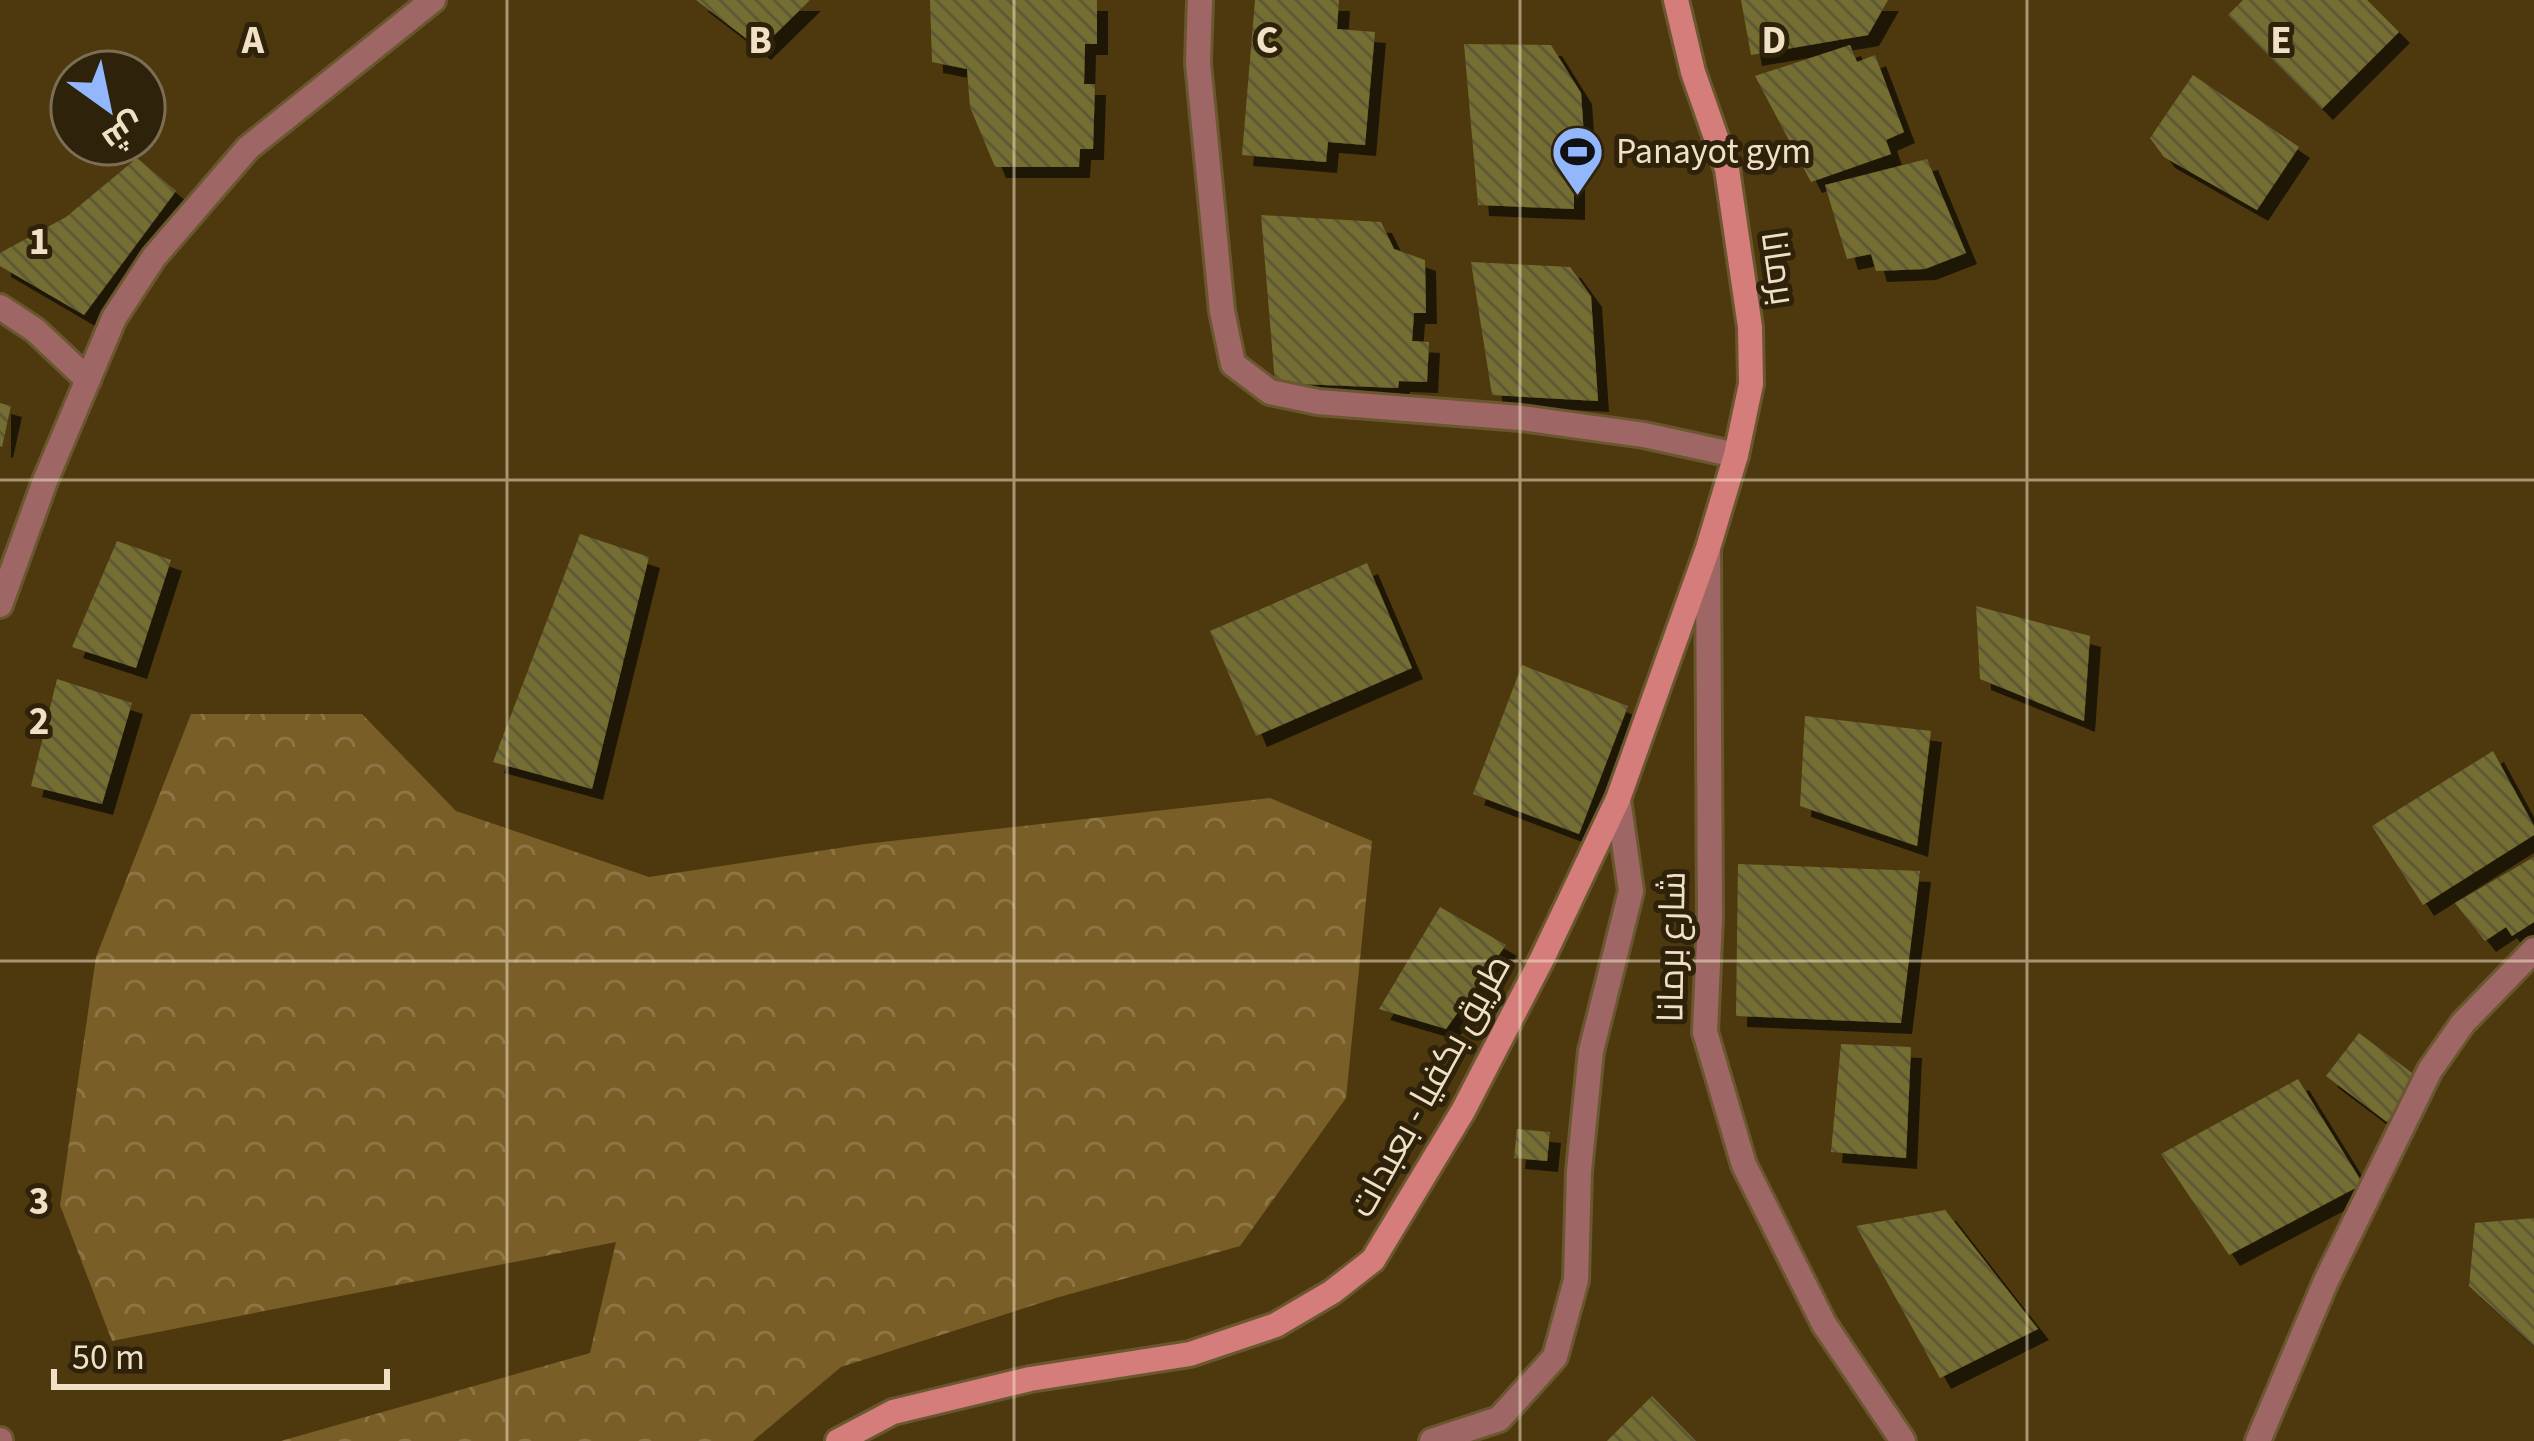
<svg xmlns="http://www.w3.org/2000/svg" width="2534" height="1441" font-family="'Source Sans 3',Cairo,sans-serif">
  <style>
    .forest { fill: url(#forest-crowns) }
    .building { fill: url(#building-back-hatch); filter: url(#shadow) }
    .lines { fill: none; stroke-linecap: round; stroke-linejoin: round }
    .minor-casing { stroke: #6b572f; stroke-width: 30 }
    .tertiary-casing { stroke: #6b572f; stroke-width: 30 }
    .secondary-casing { stroke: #6b572f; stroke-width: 30 }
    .minor { stroke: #9e6765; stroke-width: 24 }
    .tertiary { stroke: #9e6765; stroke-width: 24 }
    .secondary { stroke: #d47d7a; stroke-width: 24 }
    .grid { fill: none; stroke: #f0e0c5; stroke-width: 3; stroke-opacity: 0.55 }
    .labels { text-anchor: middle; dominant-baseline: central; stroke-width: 10; stroke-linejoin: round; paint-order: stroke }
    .poi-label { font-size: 36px; fill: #f0e0c5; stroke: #2e220b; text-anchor: start }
    .street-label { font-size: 36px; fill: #f0e0c5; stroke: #2e220b }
    .grid-label { font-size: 39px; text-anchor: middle; font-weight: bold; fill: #f0e0c5; stroke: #2e220b; stroke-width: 10; stroke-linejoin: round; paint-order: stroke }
  </style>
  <defs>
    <pattern id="forest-crowns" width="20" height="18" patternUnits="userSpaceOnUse" patternTransform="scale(3)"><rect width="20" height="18" fill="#7a5e27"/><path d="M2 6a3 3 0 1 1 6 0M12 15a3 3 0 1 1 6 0" fill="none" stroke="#8d7545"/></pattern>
    <pattern id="building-back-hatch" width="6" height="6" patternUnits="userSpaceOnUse" patternTransform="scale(3)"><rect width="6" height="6" fill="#756e32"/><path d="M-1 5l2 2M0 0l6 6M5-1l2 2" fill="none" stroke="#5e5836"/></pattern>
    <filter id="shadow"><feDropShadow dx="11" dy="11" stdDeviation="0" flood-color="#0009"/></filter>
  </defs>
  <rect width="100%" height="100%" fill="#4e390e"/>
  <path class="forest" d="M191,714H362L456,811L649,877L865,844L1270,798L1372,841L1346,1098L1240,1246L1056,1298L841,1367L753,1441H281L590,1353L616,1242L112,1341L60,1205L96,957Z"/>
  <g class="building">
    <path d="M696,0H810L760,49Z"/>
    <path d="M930,0H1097V44H1085L1084,84H1095L1093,149H1080L1079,167H995L970,107L967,69L932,62Z"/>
    <path d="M1255,0H1339L1337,29L1375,32L1365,145L1328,142L1326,162L1242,155Z"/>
    <path d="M1741,0H1888L1868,35L1751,55Z"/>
    <path d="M2243,0H2367L2399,32L2322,109L2228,15Z"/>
    <path d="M1464,44L1551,45L1581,93L1585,150L1574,153V209L1478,205Z"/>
    <path d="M1850,45L1857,62L1875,55L1904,132L1886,140L1891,154L1811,182L1755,76Z"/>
    <path d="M2193,75L2299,147L2257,210L2164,157L2150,138Z"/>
    <path d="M137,158L176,191L84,315L0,266V253L66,217Z"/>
    <path d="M1927,159L1966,253L1925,269L1876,271L1871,254L1847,259L1825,185Z"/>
    <path d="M1261,215L1381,222L1394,249L1425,260L1426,313H1414L1412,341L1429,342L1427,382L1399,381L1398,388L1275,383Z"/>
    <path d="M1471,262L1570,267L1591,296L1598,401L1492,395Z"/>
    <path d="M0,403L11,406L2,447L0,446Z"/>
    <path d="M580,534L649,557L592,789L493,762Z"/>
    <path d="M117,541L171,560L136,668L72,647Z"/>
    <path d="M1367,563L1412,668L1256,736L1210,631Z"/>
    <path d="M1976,606L2090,636L2084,721L1980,679Z"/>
    <path d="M1522,665L1628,706L1579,834L1473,794Z"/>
    <path d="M57,679L132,703L102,804L31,786Z"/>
    <path d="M1805,716L1931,731L1917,846L1800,806Z"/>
    <path d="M2493,751L2534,826V835L2423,905L2372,826Z"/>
    <path d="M2534,857V922L2512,936L2506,927L2485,941L2455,903Z"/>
    <path d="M1738,864L1920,871L1901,1023L1736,1016Z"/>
    <path d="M1440,907L1506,945L1446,1029L1379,1009Z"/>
    <path d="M2359,1033L2420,1079L2387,1122L2326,1076Z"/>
    <path d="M1841,1044L1911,1047L1906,1158L1831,1152Z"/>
    <path d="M2298,1079L2363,1184L2229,1255L2161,1154Z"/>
    <path d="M1517,1129L1550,1132L1547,1161L1514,1158Z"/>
    <path d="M1945,1210L2038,1329L1940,1378L1856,1226Z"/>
    <path d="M2534,1218V1346L2469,1286L2475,1223Z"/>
    <path d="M1652,1396L1696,1441H1607Z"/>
  </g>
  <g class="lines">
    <defs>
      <g id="minor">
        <path d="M1200,0L1198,63L1222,311L1233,364L1270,392L1318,402L1521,418L1644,435L1736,455"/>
        <path d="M0,307L35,330L88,380"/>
        <path d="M0,605L45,481L114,318L154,257L248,148L433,0"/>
        <path d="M0,1440V1441"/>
        <path d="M1432,1441L1499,1419L1555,1357L1576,1280L1579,1171L1591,1051L1631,891L1618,799"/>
        <path d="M2258,1441L2326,1281L2430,1070L2463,1023L2534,950"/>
      </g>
      <path id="tertiary" d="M1708,550L1710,918L1705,1032L1744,1165L1824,1324L1903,1441"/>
      <path id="secondary" d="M838,1441L893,1412L1030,1379L1190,1354L1276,1325L1332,1292L1373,1260L1463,1111L1543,957L1618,799L1708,548L1736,455L1751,384L1750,327L1727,169L1693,72L1676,0"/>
    </defs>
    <use href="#minor" class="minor-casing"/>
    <use href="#tertiary" class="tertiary-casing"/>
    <use href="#secondary" class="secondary-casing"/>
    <use href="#minor" class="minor"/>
    <use href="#tertiary" class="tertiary"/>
    <use href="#secondary" class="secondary"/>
  </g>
  <path class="grid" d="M507,0V1441M1014,0V1441M1520,0V1441M2027,0V1441M0,480H2534M0,961H2534"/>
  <defs>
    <symbol id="stadium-pin" viewBox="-11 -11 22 30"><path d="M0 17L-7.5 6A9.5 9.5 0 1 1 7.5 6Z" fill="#92b7fd" stroke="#2e220b"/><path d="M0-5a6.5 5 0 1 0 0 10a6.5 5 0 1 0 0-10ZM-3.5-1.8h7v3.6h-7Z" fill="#111"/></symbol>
  </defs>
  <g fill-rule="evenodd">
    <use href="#stadium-pin" x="1548" y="122" width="59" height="81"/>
  </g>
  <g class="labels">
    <g class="poi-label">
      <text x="1616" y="151">Panayot gym</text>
    </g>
    <g class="street-label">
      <text transform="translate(1778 268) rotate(82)">برمانا</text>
      <text transform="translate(1672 947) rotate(-89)">شارع برمانا</text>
      <text transform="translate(1430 1086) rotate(-61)">طريق بكفيا - بعبدات</text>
    </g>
  </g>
  <g class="grid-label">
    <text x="253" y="53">A</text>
    <text x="760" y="53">B</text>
    <text x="1267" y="53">C</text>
    <text x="1774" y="53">D</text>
    <text x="2281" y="53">E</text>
    <text x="39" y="254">1</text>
    <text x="39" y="734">2</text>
    <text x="39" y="1214">3</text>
  </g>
  <g transform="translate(108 108) rotate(147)"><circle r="57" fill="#2e220b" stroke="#7c6e55" stroke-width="3"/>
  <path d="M0-9L21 45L0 30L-21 45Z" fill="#92b7fd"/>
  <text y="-18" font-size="33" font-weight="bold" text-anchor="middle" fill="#f0e0c5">ش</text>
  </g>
  <path d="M54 1369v18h333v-18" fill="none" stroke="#f0e0c5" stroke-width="6"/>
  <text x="72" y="1369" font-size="36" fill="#f0e0c5" stroke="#2e220b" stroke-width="9" paint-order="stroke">50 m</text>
</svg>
